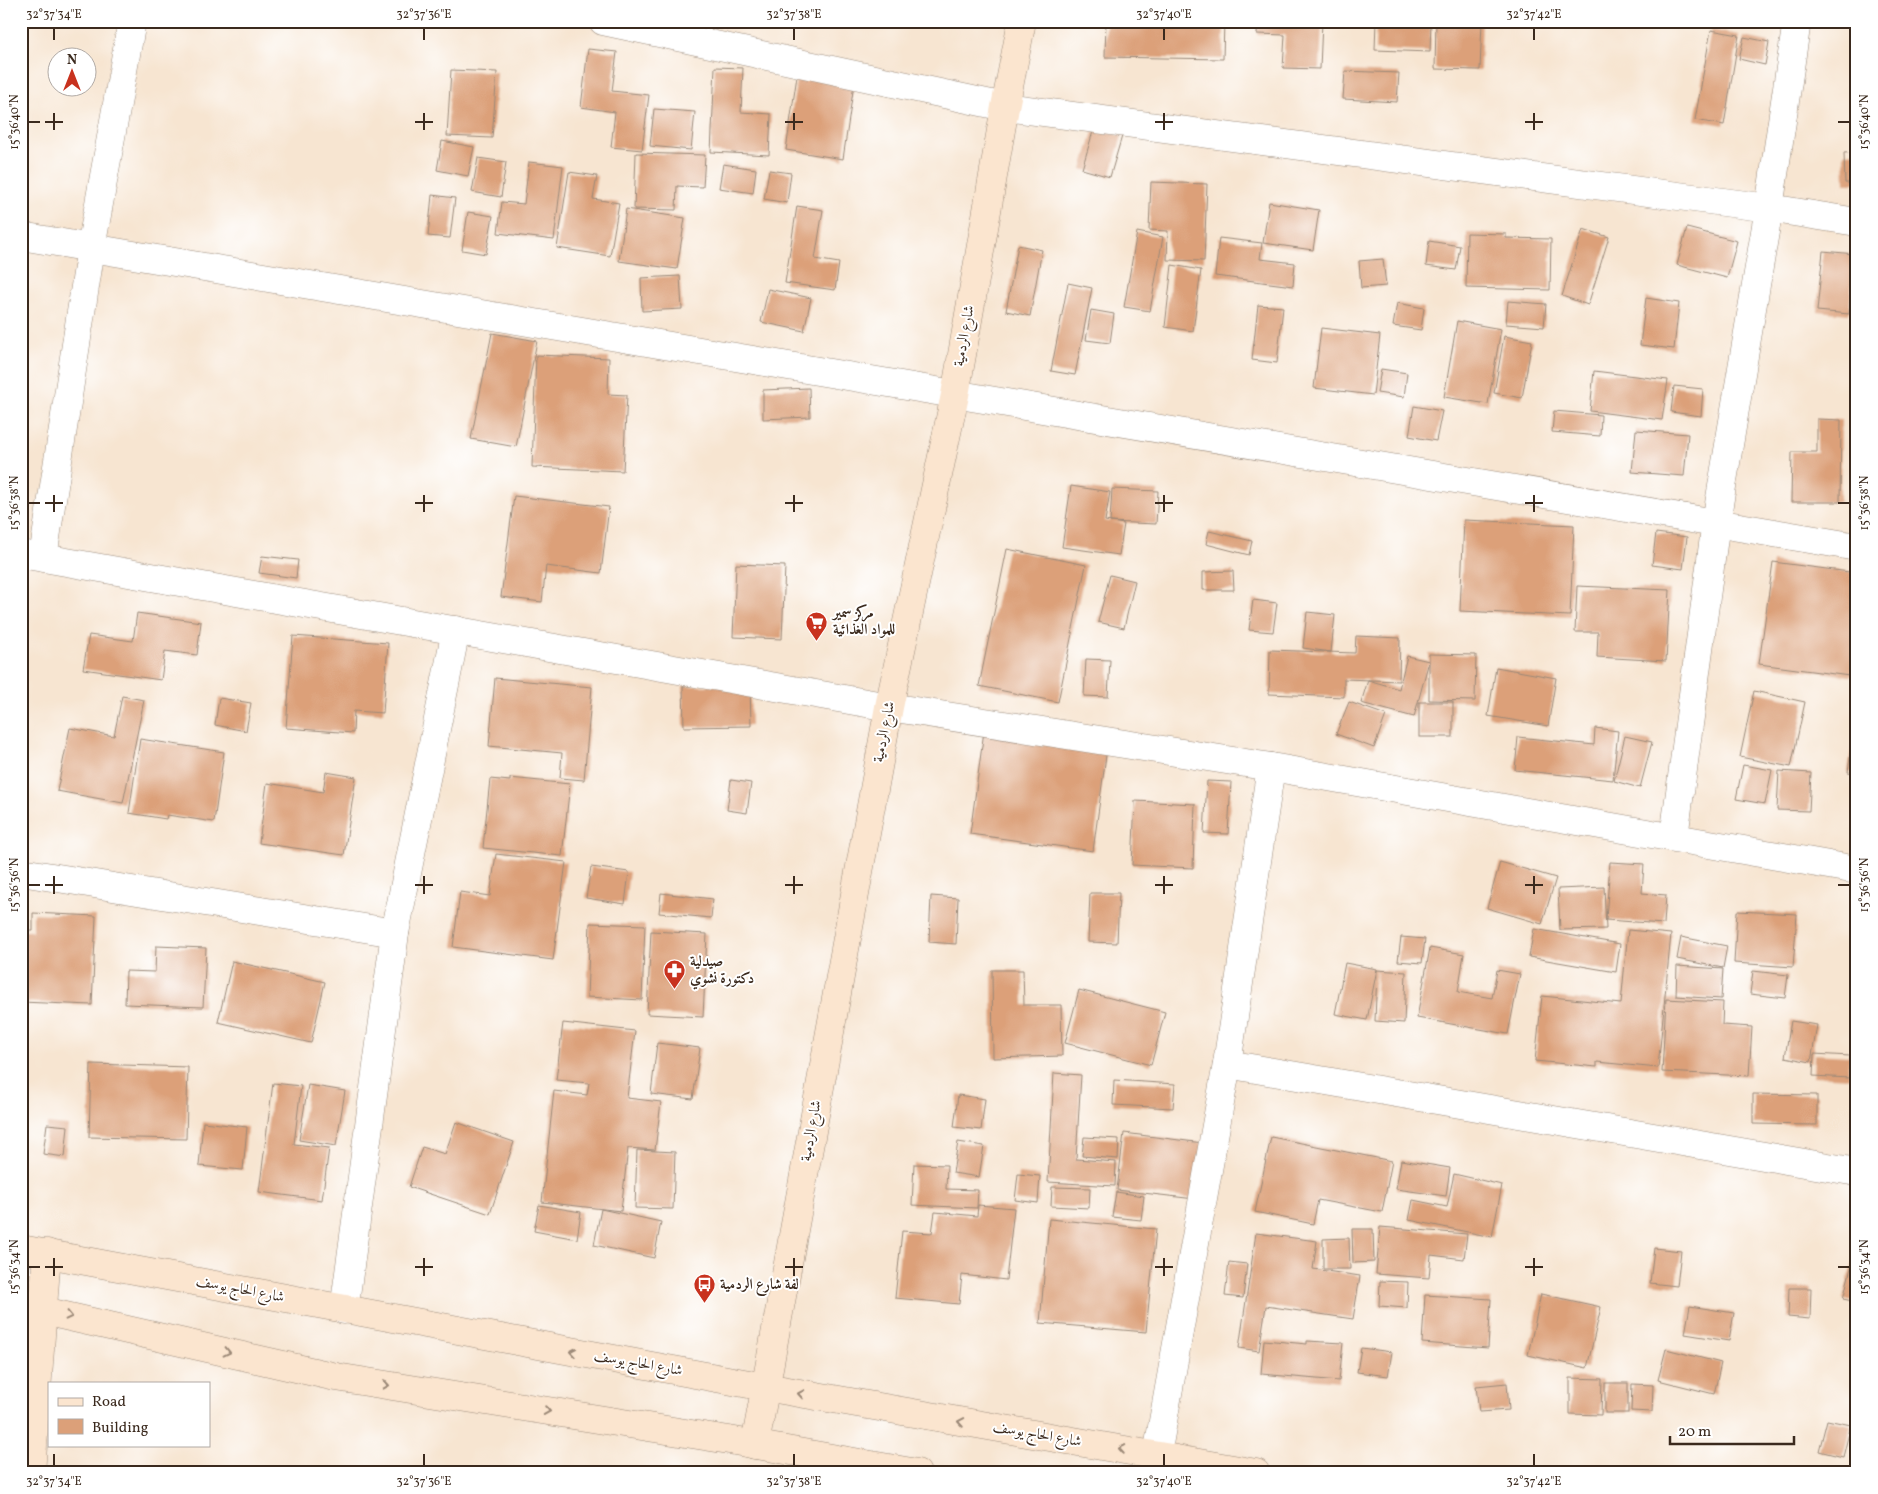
<svg xmlns="http://www.w3.org/2000/svg" width="1878" height="1494" font-family="Vollkorn,Amiri,serif">
  <style>
    .building { fill: #dca079 }
    .lines { fill: none; stroke-linecap: round; stroke-linejoin: round }
    .street-casing { stroke: #998878; stroke-width: 29 }
    .secondary-casing { stroke: #998878; stroke-width: 29 }
    .street { stroke: #fff; stroke-width: 28 }
    .secondary { stroke: #fbe5cf; stroke-width: 28 }
    .oneway { stroke: #9b8876 }
    .ticks { fill: none; stroke: #3b2a1e; stroke-width: 2 }
    .labels { text-anchor: middle; dominant-baseline: central; stroke-width: 4; stroke-linejoin: round; paint-order: stroke }
    .street-label { font-size: 15px; fill: #3b2a1e; stroke: #fff }
    .poi-label { font-size: 15px; font-weight: bold; fill: #3b2a1e; stroke: #fff; text-anchor: start }
    .neatline { fill: none; stroke: #3b2a1e; stroke-width: 2 }
    .ticks-label { font-size: 12px; text-anchor: middle; fill: #3b2a1e }
  </style>
  <rect width="100%" height="100%" fill="#fff"/>
  <filter id="ink" filterUnits="userSpaceOnUse"><feTurbulence type="fractalNoise" baseFrequency=".02" numOctaves="2"/><feDisplacementMap in="SourceGraphic" scale="10" xChannelSelector="R" yChannelSelector="G"/><feConvolveMatrix kernelMatrix="1 2 1 2 8 2 1 2 1" color-interpolation-filters="sRGB"/></filter>
  <filter id="wash" filterUnits="userSpaceOnUse"><feTurbulence type="fractalNoise" baseFrequency=".0096" numOctaves="4" result="noise"/><feDisplacementMap in="SourceGraphic" scale="20" xChannelSelector="R" yChannelSelector="G"/><feGaussianBlur stdDeviation="1.12" result="paint"/><feColorMatrix in="noise" values="0 0 0 0 0 0 0 0 0 0 0 0 0 0 0 0 0 1.4 0 .05"/><feComposite in="paint" operator="in"/></filter>
  <g filter="url(#wash)">
    <rect width="100%" height="100%" fill="#f7e5d1"/>
    <g id="blocks">
      <g class="building">
        <path d="M1106,21H1224L1223,59L1105,57Z"/>
        <path d="M1258,21H1322L1320,69L1283,68L1285,35L1257,34Z"/>
        <path d="M1376,21H1431L1430,52L1375,50Z"/>
        <path d="M1436,21H1482L1480,70L1435,69Z"/>
        <path d="M1733,21H1774L1773,28Z"/>
        <path d="M1711,30L1739,35L1724,125L1695,120Z"/>
        <path d="M1744,37L1769,42L1765,65L1739,59Z"/>
        <path d="M588,49L617,52L612,91L649,95L642,150L611,147L615,112L581,107Z"/>
        <path d="M715,67L743,68L741,112L771,114L769,155L711,152Z"/>
        <path d="M451,70L497,72L492,138L447,136Z"/>
        <path d="M1345,71L1399,73L1397,102L1343,99Z"/>
        <path d="M797,76L854,84L843,159L786,150Z"/>
        <path d="M654,109L695,112L691,150L650,146Z"/>
        <path d="M1094,128L1122,136L1110,177L1082,169Z"/>
        <path d="M442,141L474,147L468,176L437,170Z"/>
        <path d="M1857,152V183H1845L1844,153Z"/>
        <path d="M636,153L705,155L703,187L677,186L676,210L634,209Z"/>
        <path d="M478,158L506,162L501,197L472,192Z"/>
        <path d="M529,162L563,166L554,240L498,233L502,202L524,204Z"/>
        <path d="M723,164L756,169L753,193L719,188Z"/>
        <path d="M769,170L791,173L787,203L764,199Z"/>
        <path d="M569,172L597,176L593,199L619,203L610,256L557,248Z"/>
        <path d="M1151,182L1207,184L1204,261L1167,260L1168,231L1149,230Z"/>
        <path d="M432,195L455,198L450,238L428,236Z"/>
        <path d="M1269,202L1319,210L1313,250L1263,243Z"/>
        <path d="M797,206L823,210L815,259L839,263L835,290L785,283Z"/>
        <path d="M626,209L685,218L677,269L619,261Z"/>
        <path d="M468,212L493,216L486,254L462,250Z"/>
        <path d="M1687,228L1737,241L1727,278L1677,265Z"/>
        <path d="M1583,229L1609,237L1588,305L1562,296Z"/>
        <path d="M1137,232L1163,237L1150,311L1124,307Z"/>
        <path d="M1467,233L1506,234V238L1551,239L1550,290L1466,288Z"/>
        <path d="M1219,238L1262,243L1260,259L1295,263L1293,286L1215,276Z"/>
        <path d="M1429,241L1460,246L1456,270L1426,266Z"/>
        <path d="M1018,245L1042,250L1030,316L1006,311Z"/>
        <path d="M1823,251L1855,254L1849,314L1817,311Z"/>
        <path d="M1383,259L1386,286L1361,288L1359,261Z"/>
        <path d="M1172,265L1201,270L1193,331L1165,327Z"/>
        <path d="M680,276L682,309L642,311L641,278Z"/>
        <path d="M1068,283L1092,288L1075,375L1051,371Z"/>
        <path d="M768,289L811,298L804,331L761,322Z"/>
        <path d="M1646,298L1679,303L1674,349L1640,345Z"/>
        <path d="M1508,301L1546,304L1544,327L1506,324Z"/>
        <path d="M1397,303L1424,308L1421,330L1393,326Z"/>
        <path d="M1258,305L1283,307L1277,363L1252,360Z"/>
        <path d="M1091,310L1114,314L1110,343L1086,340Z"/>
        <path d="M1457,321L1501,329L1488,404L1444,397Z"/>
        <path d="M1321,328L1380,335L1373,395L1314,388Z"/>
        <path d="M492,333L537,341L516,447L471,439Z"/>
        <path d="M1504,336L1532,341L1522,398L1494,393Z"/>
        <path d="M536,355L609,358L608,394L627,395L623,471L532,467Z"/>
        <path d="M1381,369L1407,373L1404,397L1377,393Z"/>
        <path d="M1594,371L1668,380L1662,420L1590,411Z"/>
        <path d="M1674,386L1703,389L1701,416L1671,412Z"/>
        <path d="M809,388L810,417L763,419V390Z"/>
        <path d="M1414,406L1442,411L1436,441L1409,436Z"/>
        <path d="M1554,411L1601,415L1600,436L1552,432Z"/>
        <path d="M1817,419L1841,420L1840,502H1791L1792,452H1817Z"/>
        <path d="M1636,430L1688,434L1684,476L1632,472Z"/>
        <path d="M1071,486L1110,492L1105,521L1124,524L1119,555L1062,547Z"/>
        <path d="M1112,489L1158,491L1156,524L1110,522Z"/>
        <path d="M514,496L609,507L601,573L546,566L542,602L501,597Z"/>
        <path d="M1464,520L1574,525L1570,616L1460,611Z"/>
        <path d="M1209,531L1252,541L1249,555L1206,544Z"/>
        <path d="M1656,533L1687,537L1683,569L1652,565Z"/>
        <path d="M1007,549L1086,565L1058,702L979,686Z"/>
        <path d="M262,556L298,560L296,578L259,573Z"/>
        <path d="M1773,562L1857,573V677L1759,664Z"/>
        <path d="M736,564L785,566L782,639L733,637Z"/>
        <path d="M1233,571L1234,590H1203V572Z"/>
        <path d="M1110,575L1135,581L1124,628L1098,622Z"/>
        <path d="M1577,586L1670,590L1666,661L1597,657L1598,632H1575Z"/>
        <path d="M1253,600L1277,603L1273,632L1249,630Z"/>
        <path d="M1307,612L1335,615L1331,652L1303,648Z"/>
        <path d="M137,613L201,622L197,655L165,651L161,680L83,669L89,635L133,641Z"/>
        <path d="M293,636L388,643L383,713L354,711L353,733L286,728Z"/>
        <path d="M1356,636L1400,638L1399,681L1344,679V697L1269,694L1270,650L1355,653Z"/>
        <path d="M1429,654L1476,655L1475,701L1429,700Z"/>
        <path d="M1407,656L1429,661L1414,717L1361,703L1368,680L1399,689Z"/>
        <path d="M1086,659L1110,660L1108,697L1084,696Z"/>
        <path d="M1496,667L1556,678L1548,726L1488,716Z"/>
        <path d="M495,678L592,687L584,780L560,778L562,753L489,746Z"/>
        <path d="M750,685L751,726L684,727L683,686Z"/>
        <path d="M1754,691L1805,702L1791,767L1740,757Z"/>
        <path d="M122,696L144,700L123,803L57,791L70,728L114,736Z"/>
        <path d="M219,698L251,703L246,731L215,725Z"/>
        <path d="M1349,702L1386,715L1374,748L1336,734Z"/>
        <rect x="1419" y="702" width="34" height="35"/>
        <path d="M1856,715H1857V773L1848,772Z"/>
        <path d="M1595,728L1618,731L1613,780L1515,770L1518,737L1594,745Z"/>
        <path d="M984,731L1107,748L1093,851L970,834Z"/>
        <path d="M1625,736L1652,742L1640,788L1614,781Z"/>
        <path d="M140,739L224,752L214,822L167,815L166,819L129,813Z"/>
        <path d="M1743,765L1772,770L1765,804L1736,799Z"/>
        <path d="M1779,771L1811,773L1809,811L1777,810Z"/>
        <path d="M326,772L356,777L344,855L259,843L267,783L323,792Z"/>
        <path d="M510,778L570,784L562,856L483,848L490,779L510,781Z"/>
        <path d="M731,780L751,783L747,813L727,810Z"/>
        <path d="M1207,781L1231,782L1228,834L1204,833Z"/>
        <path d="M1135,801L1195,804L1193,868L1132,865Z"/>
        <path d="M496,854L566,862L553,960L453,947L460,892L490,896Z"/>
        <path d="M1500,862L1556,878L1542,924L1487,908Z"/>
        <path d="M1610,862L1644,864L1642,893L1666,895L1664,924L1606,920Z"/>
        <path d="M591,867L629,872L625,904L586,898Z"/>
        <path d="M1604,887L1606,929L1560,930L1558,889Z"/>
        <path d="M661,893L713,899L711,918L659,913Z"/>
        <path d="M1090,893H1119L1117,943L1088,942Z"/>
        <path d="M931,896L958,898L956,944L929,942Z"/>
        <path d="M1737,911L1797,914L1793,967L1734,963Z"/>
        <path d="M33,913L96,916L92,1005L21,1002V931H33Z"/>
        <path d="M590,923L645,925L642,1000L587,997Z"/>
        <path d="M1534,929L1620,944L1616,972L1529,957Z"/>
        <path d="M1628,930L1671,934L1658,1068L1597,1062V1067L1535,1061L1542,996L1621,1004Z"/>
        <path d="M651,931L707,934L703,1017L647,1014Z"/>
        <path d="M1401,937L1425,939L1422,963L1398,961Z"/>
        <path d="M1681,937L1727,946L1723,968L1677,959Z"/>
        <path d="M156,946L206,948L203,1007L125,1004L126,971L155,972Z"/>
        <path d="M1430,948L1464,954L1458,992L1492,998L1497,970L1520,974L1508,1034L1417,1018Z"/>
        <path d="M232,961L325,982L311,1043L218,1022Z"/>
        <path d="M1345,963L1377,969L1367,1020L1335,1014Z"/>
        <path d="M1677,966L1723,969L1721,999L1676,996Z"/>
        <path d="M992,970H1023L1024,1005H1061L1062,1056L993,1058Z"/>
        <path d="M1377,970L1406,972L1404,1023L1375,1021Z"/>
        <path d="M1753,971L1788,975L1785,998L1750,994Z"/>
        <path d="M1079,990L1165,1012L1151,1065L1065,1043Z"/>
        <path d="M1666,999L1723,1002L1722,1025L1752,1027L1749,1076L1662,1072Z"/>
        <path d="M1791,1021L1817,1025L1811,1062L1785,1057Z"/>
        <path d="M563,1023L635,1031L627,1098L661,1102L655,1150L628,1148L621,1211L542,1202L554,1091L587,1095L589,1083L556,1080Z"/>
        <path d="M657,1043L700,1048L693,1099L651,1094Z"/>
        <path d="M1814,1054L1850,1056L1849,1078L1813,1076Z"/>
        <path d="M91,1064L188,1067L186,1139L89,1137Z"/>
        <path d="M1054,1073L1081,1075L1076,1159L1116,1162L1115,1186L1048,1182Z"/>
        <path d="M1114,1080L1175,1084L1173,1108L1113,1105Z"/>
        <path d="M273,1083L301,1086L294,1144L329,1148L322,1200L259,1192Z"/>
        <path d="M308,1085L345,1091L336,1146L299,1140Z"/>
        <path d="M1753,1094L1817,1095V1125L1753,1124Z"/>
        <path d="M958,1095L985,1099L981,1130L954,1127Z"/>
        <path d="M203,1122L247,1127L243,1170L199,1166Z"/>
        <path d="M456,1122L514,1142L490,1214L409,1187L422,1147L445,1154Z"/>
        <path d="M47,1124L68,1126L65,1157L43,1154Z"/>
        <path d="M1124,1133L1203,1143L1195,1199L1117,1190Z"/>
        <path d="M1084,1137L1119,1139L1118,1159L1082,1156Z"/>
        <path d="M1271,1137L1392,1161L1382,1212L1318,1200L1313,1224L1255,1212Z"/>
        <path d="M958,1142L984,1146L979,1177L953,1173Z"/>
        <path d="M637,1150L675,1152L673,1209L635,1208Z"/>
        <path d="M1401,1160L1450,1168L1446,1196L1396,1189Z"/>
        <path d="M914,1164L947,1165L946,1189L978,1190L977,1208L912,1205Z"/>
        <path d="M1018,1174L1040,1176L1038,1203L1015,1200Z"/>
        <path d="M1454,1174L1502,1185L1492,1237L1409,1220L1413,1200L1447,1207Z"/>
        <path d="M1052,1187L1090,1188L1089,1208L1051,1206Z"/>
        <path d="M1116,1192L1144,1196L1141,1220L1112,1217Z"/>
        <path d="M539,1205L581,1212L577,1239L534,1231Z"/>
        <path d="M978,1205L1014,1208L1006,1280L962,1275L959,1304L895,1298L902,1231L932,1233L935,1212L977,1216Z"/>
        <path d="M601,1209L661,1222L654,1258L594,1245Z"/>
        <path d="M1049,1219L1156,1229L1146,1332L1040,1323Z"/>
        <path d="M1380,1227L1467,1234L1464,1259L1431,1255L1429,1278L1376,1274Z"/>
        <path d="M1352,1229H1373L1374,1262L1353,1263Z"/>
        <path d="M1256,1233L1317,1241L1313,1269L1360,1276L1353,1319L1266,1306L1259,1351L1239,1348Z"/>
        <path d="M1349,1238L1350,1269H1323V1239Z"/>
        <path d="M1654,1248L1681,1251L1677,1286L1650,1283Z"/>
        <path d="M1853,1260L1857,1261V1302L1843,1299Z"/>
        <path d="M1229,1262L1247,1264L1243,1298L1225,1296Z"/>
        <path d="M1380,1281L1408,1282L1407,1308L1379,1306Z"/>
        <path d="M1789,1288H1811L1810,1319L1788,1317Z"/>
        <path d="M1541,1294L1601,1307L1587,1368L1528,1355Z"/>
        <path d="M1425,1295L1491,1299L1488,1348L1422,1343Z"/>
        <path d="M1690,1306L1734,1313L1729,1341L1685,1334Z"/>
        <path d="M1264,1340L1307,1344V1341L1343,1343L1339,1381L1261,1374Z"/>
        <path d="M1361,1348L1392,1352L1388,1376L1357,1372Z"/>
        <path d="M1666,1349L1721,1363L1714,1394L1658,1380Z"/>
        <path d="M1570,1378L1602,1379L1601,1415L1570,1414Z"/>
        <path d="M1507,1383L1509,1410L1479,1412L1476,1386Z"/>
        <rect x="1605" y="1383" width="23" height="30"/>
        <path d="M1632,1384L1653,1385L1652,1412L1631,1411Z"/>
        <path d="M1827,1420L1851,1425L1843,1457L1819,1451Z"/>
      </g>
    </g>
  </g>
  <g filter="url(#ink)">
    <use href="#blocks" fill-opacity="0" stroke="#998878" stroke-width="1"/>
    <g class="lines">
      <defs>
        <g id="street">
          <path d="M603,21L1005,107L1769,208L1857,222"/>
          <path d="M21,236L1857,547"/>
          <path d="M21,554L889,707L1271,767L1857,870"/>
          <path d="M43,557L91,248L132,21"/>
          <path d="M1674,837L1716,522L1769,208L1797,21"/>
          <path d="M21,872L395,933"/>
          <path d="M1227,1064L1857,1172"/>
          <path d="M344,1310L395,933L456,630"/>
          <path d="M1157,1455L1227,1064L1271,767"/>
        </g>
        <g id="secondary">
          <path d="M21,1249L765,1387L1256,1473"/>
          <path d="M21,1306L336,1377L729,1440L917,1473"/>
          <path d="M755,1445L889,707L955,395L1005,107L1022,21"/>
          <path d="M31,1473L47,1253"/>
        </g>
      </defs>
      <use href="#street" class="street-casing"/>
      <use href="#secondary" class="secondary-casing"/>
      <use href="#street" class="street"/>
      <use href="#secondary" class="secondary"/>
    </g>
    <defs><path id="oneway-chevron" d="M-2-3.5L2.5 0L-2 3.5" fill="none" stroke-width="1.6" stroke-linecap="round" stroke-linejoin="round" transform="scale(1.25)"/></defs>
    <g class="oneway">
      <use href="#oneway-chevron" transform="translate(69 1316) rotate(13)"/>
      <use href="#oneway-chevron" transform="translate(227 1352) rotate(13)"/>
      <use href="#oneway-chevron" transform="translate(573 1352) rotate(-170)"/>
      <use href="#oneway-chevron" transform="translate(386 1385) rotate(9)"/>
      <use href="#oneway-chevron" transform="translate(801 1394) rotate(-170)"/>
      <use href="#oneway-chevron" transform="translate(547 1411) rotate(9)"/>
      <use href="#oneway-chevron" transform="translate(961 1422) rotate(-170)"/>
      <use href="#oneway-chevron" transform="translate(1122 1449) rotate(-170)"/>
    </g>
  </g>
  <path class="ticks" d="M54,28V40M424,28V40M794,28V40M1164,28V40M1534,28V40M54,113V130M424,113V130M794,113V130M1164,113V130M1534,113V130M28,122H40M45,122H63M415,122H433M785,122H803M1155,122H1173M1525,122H1543M1838,122H1850M54,495V512M424,495V512M794,495V512M1164,495V512M1534,495V512M28,503H40M45,503H63M415,503H433M785,503H803M1155,503H1173M1525,503H1543M1838,503H1850M54,876V894M424,876V894M794,876V894M1164,876V894M1534,876V894M28,885H40M45,885H63M415,885H433M785,885H803M1155,885H1173M1525,885H1543M1838,885H1850M54,1258V1276M424,1258V1276M794,1258V1276M1164,1258V1276M1534,1258V1276M28,1267H40M45,1267H63M415,1267H433M785,1267H803M1155,1267H1173M1525,1267H1543M1838,1267H1850M54,1454V1466M424,1454V1466M794,1454V1466M1164,1454V1466M1534,1454V1466"/>
  <defs>
    <symbol id="supermarket-pin" viewBox="-11 -11 22 30"><path d="M0 17L-7.5 6A9.5 9.5 0 1 1 7.5 6Z" fill="#c8321e" stroke="#fff"/><path d="M-6-5.5h2.5l.6 2H6L4.5 2H-2.5L-4.4-4H-6ZM-1.5 3.2a1.3 1.3 0 1 0 .1 0ZM3 3.2a1.3 1.3 0 1 0 .1 0Z" fill="#fff"/></symbol>
    <symbol id="pharmacy-pin" viewBox="-11 -11 22 30"><path d="M0 17L-7.5 6A9.5 9.5 0 1 1 7.5 6Z" fill="#c8321e" stroke="#fff"/><path d="M-2-6h4v4h4v4h-4v4h-4v-4h-4v-4h4Z" fill="#fff"/></symbol>
    <symbol id="bus-pin" viewBox="-11 -11 22 30"><path d="M0 17L-7.5 6A9.5 9.5 0 1 1 7.5 6Z" fill="#c8321e" stroke="#fff"/><path d="M-5-6H5V4H4V6H2V4H-2V6H-4V4H-5ZM-3.5-4V0h7V-4ZM-3.5 1.2v1.5H-2V1.2ZM2 1.2v1.5H3.5V1.2Z" fill="#fff"/></symbol>
  </defs>
  <g fill-rule="evenodd">
    <use href="#supermarket-pin" x="804" y="610" width="25" height="34"/>
    <use href="#pharmacy-pin" x="662" y="958" width="25" height="34"/>
    <use href="#bus-pin" x="692" y="1272" width="25" height="34"/>
  </g>
  <g class="labels">
    <g class="street-label">
      <text transform="translate(965 336) rotate(-80)">شارع الردمية</text>
      <text transform="translate(885 732) rotate(-79)">شارع الردمية</text>
      <text transform="translate(812 1131) rotate(-80)">شارع الردمية</text>
      <text transform="translate(240 1290) rotate(11)">شارع الحاج يوسف</text>
      <text transform="translate(638 1364) rotate(10)">شارع الحاج يوسف</text>
      <text transform="translate(1037 1435) rotate(10)">شارع الحاج يوسف</text>
    </g>
    <g class="poi-label">
      <text x="833" y="613">مركز سمير<tspan x="833" dy="17">للمواد الغذائية</tspan></text>
      <text x="690" y="962">صيدلية<tspan x="690" dy="17">دكتورة نشوي</tspan></text>
      <text x="720" y="1285">لفة شارع الردمية</text>
    </g>
  </g>
  <rect width="1878" height="1494" fill="none" stroke="#fff" stroke-width="55"/>
  <rect x="48" y="1382" width="162" height="65" fill="#ffffff" stroke="#b1aaa5"/>
  <rect x="58" y="1398" width="25" height="8" fill="#fbe5cf" stroke="#b1aaa5"/>
  <text x="92" y="1406" font-size="15" fill="#3b2a1e">Road</text>
  <rect x="58" y="1419" width="25" height="15" fill="#dca079" stroke="#b1aaa5"/>
  <text x="92" y="1432" font-size="15" fill="#3b2a1e">Building</text>
  <g transform="translate(72 72)"><circle r="24" fill="#ffffff" stroke="#b1aaa5"/>
  <path d="M0-4L9 19L0 12L-9 19Z" fill="#c8321e"/>
  <text y="-8" font-size="14" font-weight="bold" text-anchor="middle" fill="#3b2a1e">N</text>
  </g>
  <path d="M1670 1436v8h124v-8" fill="none" stroke="#3b2a1e" stroke-width="2.5"/>
  <text x="1678" y="1436" font-size="15" fill="#3b2a1e" stroke="#ffffff" stroke-width="4" paint-order="stroke">20 m</text>
  <rect x="28" y="28" width="1822" height="1438" class="neatline"/>
  <g class="ticks-label">
    <text x="54" y="18">32°37'34"E</text>
    <text x="424" y="18">32°37'36"E</text>
    <text x="794" y="18">32°37'38"E</text>
    <text x="1164" y="18">32°37'40"E</text>
    <text x="1534" y="18">32°37'42"E</text>
    <text transform="translate(14 122) rotate(-90)" y="4">15°36'40"N</text>
    <text transform="translate(1864 122) rotate(-90)" y="4">15°36'40"N</text>
    <text transform="translate(14 503) rotate(-90)" y="4">15°36'38"N</text>
    <text transform="translate(1864 503) rotate(-90)" y="4">15°36'38"N</text>
    <text transform="translate(14 885) rotate(-90)" y="4">15°36'36"N</text>
    <text transform="translate(1864 885) rotate(-90)" y="4">15°36'36"N</text>
    <text transform="translate(14 1267) rotate(-90)" y="4">15°36'34"N</text>
    <text transform="translate(1864 1267) rotate(-90)" y="4">15°36'34"N</text>
    <text x="54" y="1485">32°37'34"E</text>
    <text x="424" y="1485">32°37'36"E</text>
    <text x="794" y="1485">32°37'38"E</text>
    <text x="1164" y="1485">32°37'40"E</text>
    <text x="1534" y="1485">32°37'42"E</text>
  </g>
</svg>
